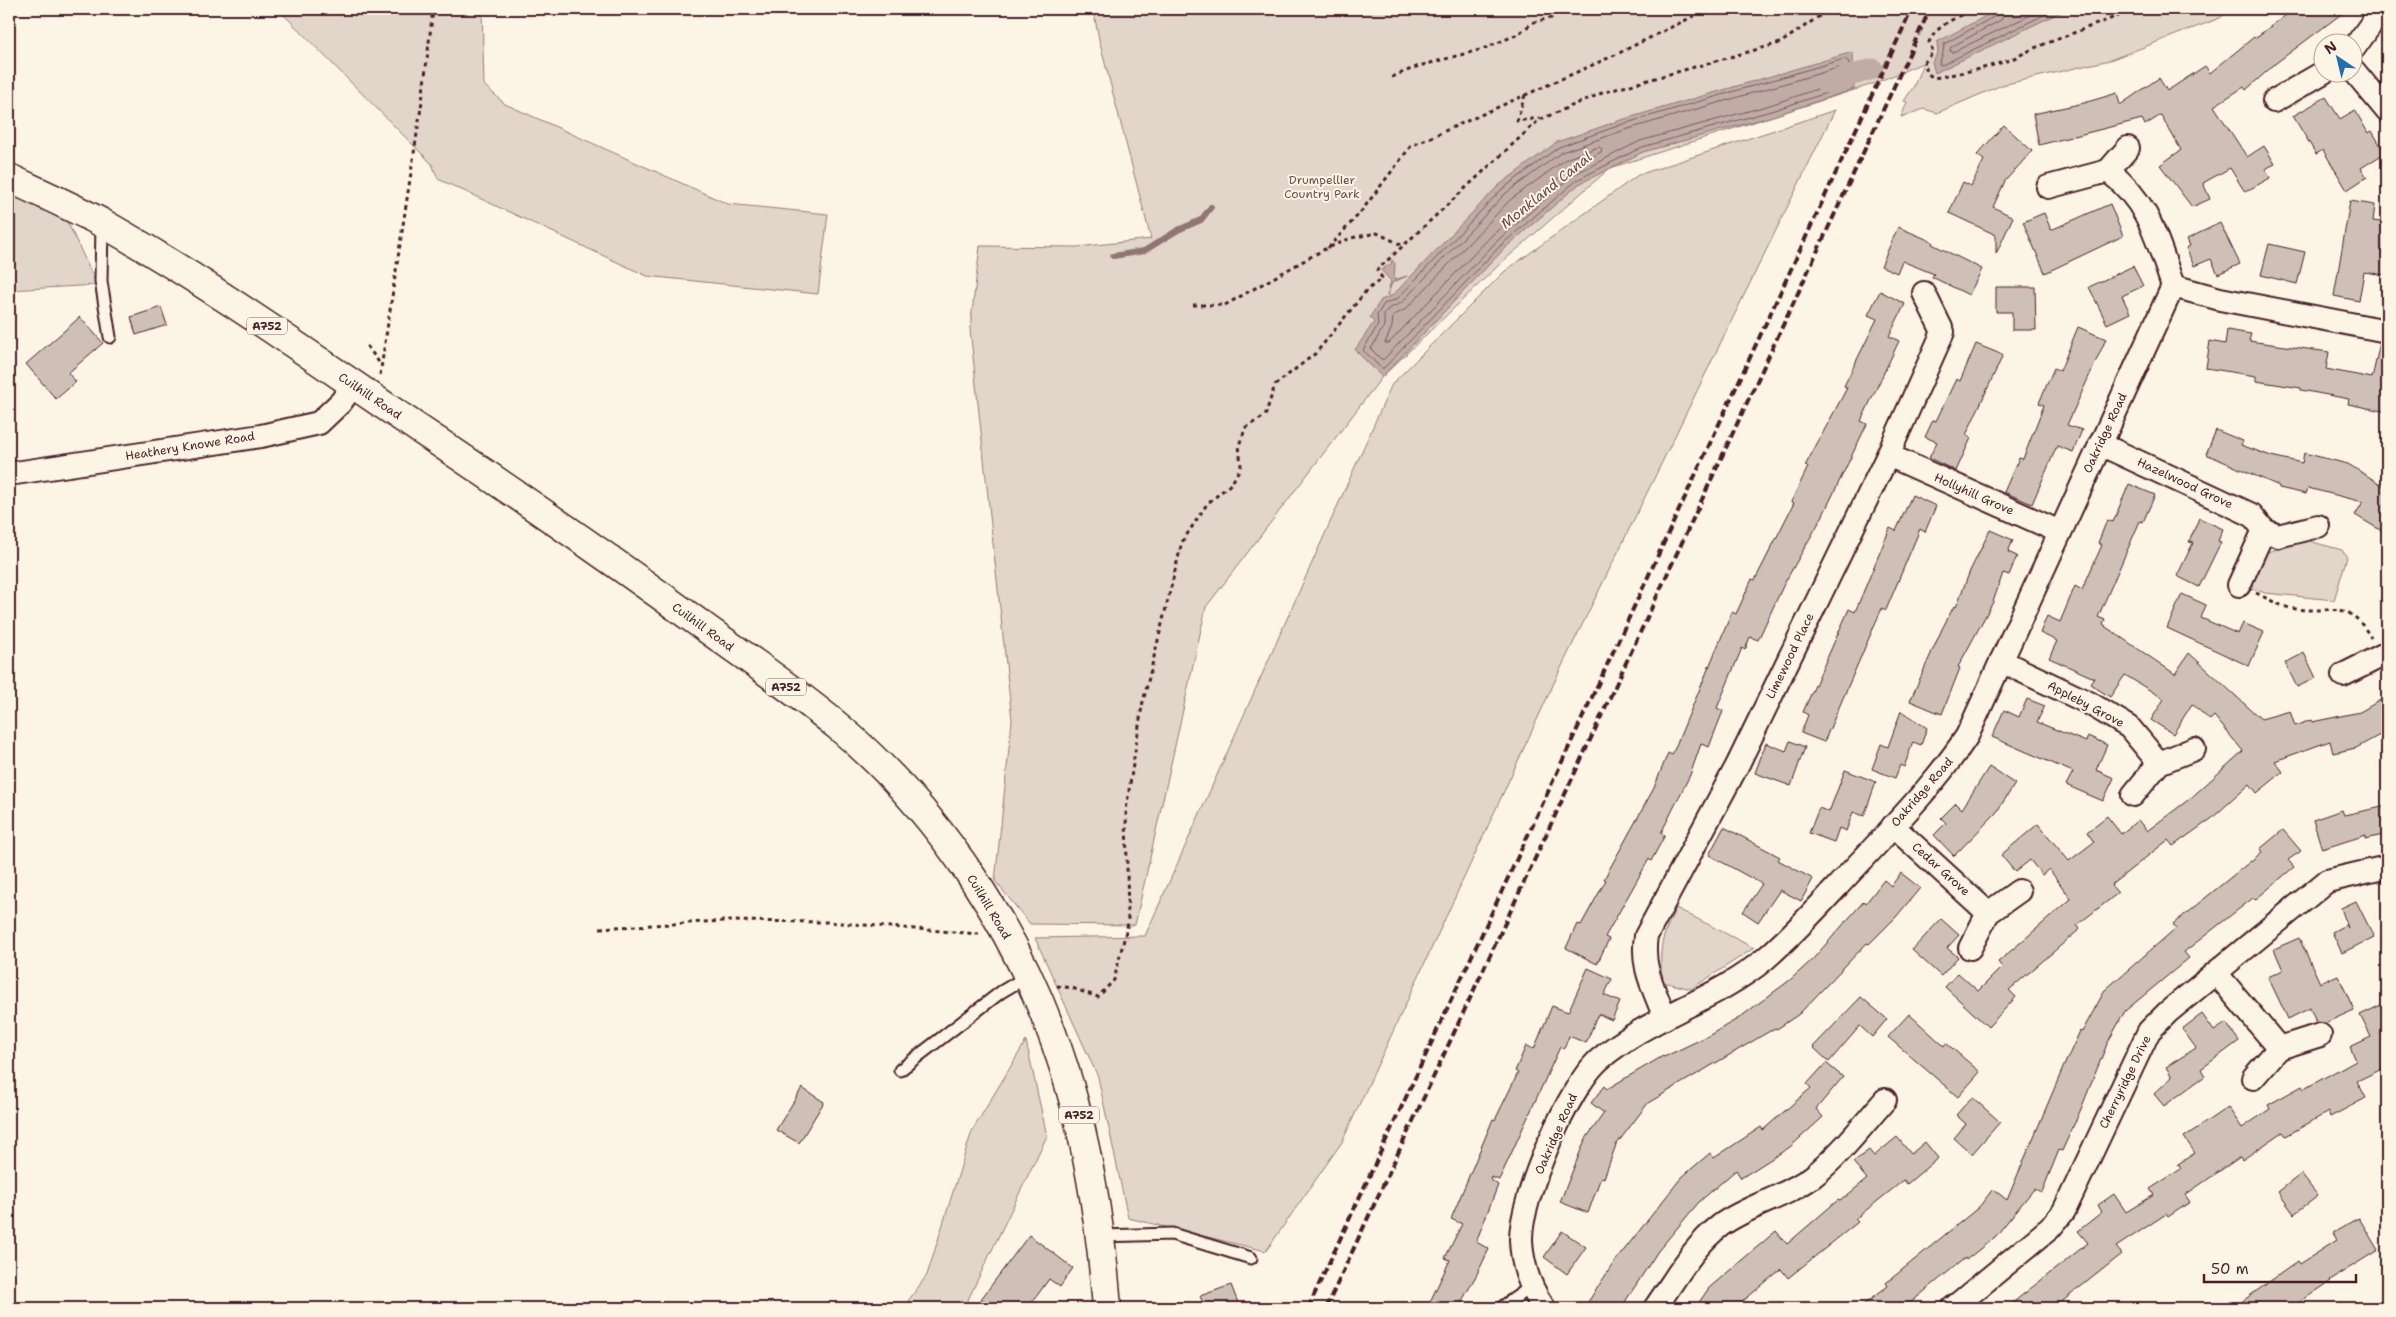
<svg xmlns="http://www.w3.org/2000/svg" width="2396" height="1317" font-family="'Shantell Sans',sans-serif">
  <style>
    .green { fill: #e2d5ca; stroke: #967a7a }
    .water { fill: #c0aca5; stroke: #917474 }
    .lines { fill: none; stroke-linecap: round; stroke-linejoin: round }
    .shore { stroke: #79575c; stroke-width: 1 }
    .stream { stroke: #917474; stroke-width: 6 }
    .canal { stroke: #c0aca5; stroke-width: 21 }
    .building { fill: #cfc0b7; stroke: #4a1f2b }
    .lane-casing { stroke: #4a1f2b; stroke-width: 15 }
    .street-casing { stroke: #4a1f2b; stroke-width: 26 }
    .primary-casing { stroke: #4a1f2b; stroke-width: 31 }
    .path { stroke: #4a1f2b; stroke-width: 3; stroke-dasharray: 4 4; stroke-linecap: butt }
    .lane { stroke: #fcf5e5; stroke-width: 11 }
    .street { stroke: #fcf5e5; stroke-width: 22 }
    .primary { stroke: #fcf5e5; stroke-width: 28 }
    .rail { stroke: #4a1f2b; stroke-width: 4; stroke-dasharray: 8 4; stroke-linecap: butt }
    .labels { text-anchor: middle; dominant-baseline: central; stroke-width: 4; stroke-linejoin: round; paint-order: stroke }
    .shield { fill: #fcf5e5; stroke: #7f5f63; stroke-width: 1 }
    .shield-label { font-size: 11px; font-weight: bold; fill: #4a1f2b }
    .park-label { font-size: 12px; fill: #704c53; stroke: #fcf5e5 }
    .street-label { font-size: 12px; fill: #4a1f2b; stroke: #fcf5e5 }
    .water-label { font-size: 14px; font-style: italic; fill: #6d4950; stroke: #fcf5e5 }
  </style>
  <rect width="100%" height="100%" fill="#fcf5e5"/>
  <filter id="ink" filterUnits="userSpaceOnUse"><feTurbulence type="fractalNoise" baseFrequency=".02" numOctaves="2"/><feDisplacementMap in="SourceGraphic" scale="10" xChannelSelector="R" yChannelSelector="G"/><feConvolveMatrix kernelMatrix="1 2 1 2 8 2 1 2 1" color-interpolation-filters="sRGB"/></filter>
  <g filter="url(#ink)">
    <g class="green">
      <path d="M278,9H482L484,85L505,104L728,204L828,214L818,294L647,276L438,179L432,164Z"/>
      <path d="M1093,9H2231L2220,18L2110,60L2002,85L1937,113L1924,109L1901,117L1907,102L1904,101L1914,86L1923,63L1870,85L1610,168L1500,264L1382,377L1206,607L1135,925L1030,924L995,881L1012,720L970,329L980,246L1077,247L1151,239L1100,44Z"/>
      <path d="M1835,110L1560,670L1342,1142L1266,1251L1128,1218L1098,1077L1035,938L1145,936L1392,384L1505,271L1638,175Z"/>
      <path d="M9,192L68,223L97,285L9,290Z"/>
      <path d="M2309,541L2342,550L2347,557L2334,600L2265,593L2248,587L2263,553Z"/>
      <path d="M1676,908L1754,948L1691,989L1663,982C1658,948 1661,939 1676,908Z"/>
      <path d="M1026,1041L1047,1136L964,1308H903L927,1275L972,1131Z"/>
    </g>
    <g class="water">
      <path d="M1999,9H2067L1935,73L1932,62L1938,52L1937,42Z"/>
      <path d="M1853,52L1854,89L1773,116L1643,152L1579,184L1504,249L1382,377L1355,350L1374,322L1370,317L1381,300L1393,295L1498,186L1557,142L1621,120Z"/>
      <path d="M1392,260L1395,264L1394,280L1407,276L1392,283L1387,296L1391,281L1381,270L1391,264Z"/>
    </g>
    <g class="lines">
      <g class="shore">
        <path d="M2000,9L1997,15L1944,44L1943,53L1939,64L1942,65L2056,9"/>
        <path d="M2006,9L2001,20L1951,47L1950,51L1953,52L2043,9"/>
        <path d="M1845,59L1849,62L1848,86L1771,111L1642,147L1577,180L1501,245L1384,368H1381L1363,350L1378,325L1377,315L1384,304L1397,299L1501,190L1559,147L1623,124Z"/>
        <path d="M1839,68L1842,70L1841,81L1770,105L1640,141L1573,175L1497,241L1384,359H1381L1371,349L1384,326V315L1388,309L1401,303L1505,194L1562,152L1625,130Z"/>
        <path d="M1599,147L1602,149L1601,152L1568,170L1492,235L1389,343H1385L1392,327L1393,316L1406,309L1510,200L1566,159Z"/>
      </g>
      <path class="stream" d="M1113,256L1144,251L1178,230L1201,220L1211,207"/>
      <path class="canal" d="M1826,83L1873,69"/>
    </g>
    <g class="building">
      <path d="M2294,9H2348L2276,63L2246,90L2244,87L2214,106L2247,157L2264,146L2275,164L2265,169L2270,178L2245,192L2230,168L2203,183L2210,199L2192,207L2160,165L2181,150L2161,115L2145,125L2142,119L2039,145L2033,114L2084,103L2117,93L2120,105L2159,78L2167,91L2205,66L2210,73L2254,37L2255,38Z"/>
      <path d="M2326,97L2340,119L2355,110L2368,133L2372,131L2385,153L2361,168L2367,177L2347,190L2323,150L2316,154L2293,116Z"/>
      <path d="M2004,125L2032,151L2005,181L1993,207L2013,217L1996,254V235L1949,213L1963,182L1971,186L1984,160L1977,155Z"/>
      <path d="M2350,201L2375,205L2373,221L2387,223V259L2385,275L2364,272L2359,301L2334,296Z"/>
      <path d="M2110,204L2123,236L2045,273L2023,222L2044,213L2051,230Z"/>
      <path d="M2220,223L2240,264L2218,274L2211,259L2194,266L2186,248L2190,246L2187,239Z"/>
      <path d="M1898,227L1933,242L1932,244L1982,269L1969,295L1932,277L1934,274L1902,261L1897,273L1881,266Z"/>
      <path d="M2269,244L2305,252L2297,284L2261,275Z"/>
      <path d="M2133,266L2143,286L2122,296L2130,313L2107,324L2089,287Z"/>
      <path d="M1996,287H2035L2036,330H2012V312H1996Z"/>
      <path d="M1880,291L1905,304L1889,336L1899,341L1861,421L1867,424L1822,517L1784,584L1758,640L1750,637L1745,650L1742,648L1717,708L1723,711L1709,747L1701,744L1690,775L1661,833L1665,835L1651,861L1649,859L1605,937L1609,939L1597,964L1566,948L1577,924L1581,925L1606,880L1604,879L1654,788L1668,753L1672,755L1732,612L1736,614L1752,579L1755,580L1794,503L1791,502L1808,467L1805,466L1847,388L1844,386L1877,319L1868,315Z"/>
      <path d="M161,307L167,325L136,335L131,317Z"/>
      <path d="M80,317L103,343L68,373L76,382L56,399L26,364Z"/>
      <path d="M2078,327L2106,339L2067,425L2082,430L2073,452L2057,446L2032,504L2004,492L2019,458L2023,459L2044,405L2039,403L2054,368L2060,371Z"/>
      <path d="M2227,330L2251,334L2249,341L2329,352L2326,369L2372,378L2380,343L2387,344V412L2348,404L2349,399L2301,390V388L2256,381V376L2206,368L2210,341L2225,344Z"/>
      <path d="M1976,344L2003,355L1966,435L1971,438L1956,471L1929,458L1937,442L1925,437L1933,420L1936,421L1956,379L1960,381Z"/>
      <path d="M2216,430L2243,441L2241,445L2271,456L2302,463L2304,453L2348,464L2387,488V534L2355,515L2363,502L2308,488L2306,494L2279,488V486L2206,454Z"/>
      <path d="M2129,484L2155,495L2143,522L2140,521L2098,617L2105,620L2103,625L2175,674L2189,653L2261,719L2290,711L2295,726L2311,720L2312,722L2360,712L2387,696V731L2356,748L2333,753L2330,741L2275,761L2283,772L2257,793L2250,784L2211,819L2173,846L2168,840L2111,885L2118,893L2077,925L2080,929L2009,990L2016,997L1988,1027L1945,987L1958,973L1978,991L2002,967L1998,962L2071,899L2049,869L2042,875L2030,860L2015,872L2001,855L2038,824L2069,861L2094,842L2087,832L2107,816L2121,834L2138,820L2147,831L2192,797L2243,751L2214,716L2210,720L2192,704L2173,734L2151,720L2164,699L2125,675L2110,697L2090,684L2094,678L2049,658L2057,641L2040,633L2047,616L2060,622L2075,586L2082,590L2102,545L2098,543L2107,520L2113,522Z"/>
      <path d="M1912,495L1936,506L1925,532L1920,529L1886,610L1882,608L1824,742L1801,733L1808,715L1803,712L1849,609L1855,612L1890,528L1896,531Z"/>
      <path d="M2199,518L2223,529L2218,541L2221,542L2199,587L2177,576L2193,543L2189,542Z"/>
      <path d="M1990,530L2013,540L2008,552L2017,556L2009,575L2003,573L1993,602L1958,667L1960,668L1942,714L1934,711L1910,701L1942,629L1954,606L1956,607L1970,571Z"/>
      <path d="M2182,594L2206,605L2201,618L2238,634L2243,623L2264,632L2249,666L2167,628Z"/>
      <path d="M2304,653L2316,678L2297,687L2285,663Z"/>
      <path d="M2027,699L2045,706L2037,722L2086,742L2088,736L2107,745L2096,770L2114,778L2103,801L2066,785L2073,772L1992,737L2004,710L2019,717Z"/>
      <path d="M1901,711L1927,728L1921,745L1913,742L1904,767L1900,765L1895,778L1872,769L1881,744L1888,747Z"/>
      <path d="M1790,741L1805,747L1791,786L1755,773L1766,743L1786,751Z"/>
      <path d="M1989,767L2015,784L1996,813L1954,856L1934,835L1946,823L1941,818L1956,803L1962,809Z"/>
      <path d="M1845,770L1876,782L1864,816L1853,812L1846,831L1839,828L1834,842L1809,833L1819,808L1829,812Z"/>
      <path d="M2387,806V834L2366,839V835L2322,849L2313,820L2342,810L2344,815Z"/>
      <path d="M1724,827L1780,857L1778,860L1813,879L1801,901L1780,890L1758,922L1743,912L1762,884L1709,855Z"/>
      <path d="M2283,830L2301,851L2288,860L2294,867L2255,900L2253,898L2184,952L2189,958L2125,1011L2107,1044L2081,1109L2062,1151L2059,1150L2042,1192L2034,1189L1995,1237L1966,1260L1965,1258L1904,1308H1859L1888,1286L1886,1283L1979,1207L1993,1189L2007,1200L2063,1068L2080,1031L2082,1032L2105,990L2176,928L2173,924L2262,852L2260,849Z"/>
      <path d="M1901,873L1920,888L1896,917L1869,944L1867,943L1799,1014L1777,1029L1775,1028L1648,1103L1616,1145L1604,1178L1601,1177L1588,1213L1560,1202L1585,1140L1604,1113L1591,1103L1604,1086L1607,1089L1663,1056L1664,1057L1708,1036L1739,1018L1790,980L1812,960L1864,901L1866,903L1884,880L1891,886Z"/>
      <path d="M2356,901L2374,937L2342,953L2332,932L2345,925L2348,928L2341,908Z"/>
      <path d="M1941,919L1959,935L1947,948L1958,957L1941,976L1912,950Z"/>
      <path d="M2299,938L2320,983L2338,975L2354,1010L2325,1023L2316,1022L2310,1008L2288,1019L2268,977L2283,970L2274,949Z"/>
      <path d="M1588,968L1612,979L1604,995L1620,1002L1612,1020L1598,1014L1586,1043L1569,1036L1564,1049L1560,1047L1499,1180L1491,1177L1490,1179L1498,1185L1476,1242L1489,1249L1477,1274L1458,1308H1427L1450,1260L1445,1258L1462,1224L1451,1219L1493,1119L1495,1120L1518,1073L1515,1071L1526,1046L1534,1049L1552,1006L1568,1012Z"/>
      <path d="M1861,997L1887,1019L1872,1037L1860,1026L1829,1062L1813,1047Z"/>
      <path d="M2381,1005L2387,1018V1071L2386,1067L2357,1081L2366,1098L2330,1117L2328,1112L2286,1136L2283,1132L2242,1160L2240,1157L2185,1195L2190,1202L2168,1217L2166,1214L2116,1247L2122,1254L2054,1308H2006L2088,1243L2078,1231L2102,1212L2098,1205L2114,1194L2126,1212L2154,1195L2150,1189L2181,1169L2178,1164L2195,1153L2184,1137L2228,1107L2242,1128L2270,1109L2268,1105L2302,1086L2304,1089L2356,1060L2350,1047L2371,1037L2360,1015Z"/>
      <path d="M1909,1014L1944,1046L1946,1043L1980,1072L1958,1097L1888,1037Z"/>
      <path d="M2202,1014L2214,1031L2226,1023L2239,1041L2201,1069L2205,1076L2164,1106L2154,1094L2172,1077L2166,1067L2196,1048L2182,1029Z"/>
      <path d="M1826,1063L1843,1077L1816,1109L1823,1117L1790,1147L1741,1178L1736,1170L1699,1202L1658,1251L1621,1308H1584L1613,1264L1681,1178L1710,1153L1714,1158L1761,1127L1763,1130L1811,1088L1807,1084Z"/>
      <path d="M802,1088L824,1102L799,1143L776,1130Z"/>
      <path d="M1972,1097L2000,1122L1972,1154L1954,1138L1966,1124L1956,1115Z"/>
      <path d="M1897,1137L1911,1154L1925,1142L1938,1158L1907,1184L1904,1180L1855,1219L1858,1222L1788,1278L1781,1269L1735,1308H1695L1709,1288L1776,1231L1787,1244L1838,1200L1840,1201L1867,1179L1853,1162L1869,1150L1874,1156Z"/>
      <path d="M2301,1174L2318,1196L2294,1214L2278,1192Z"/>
      <path d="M2359,1218L2378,1250L2330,1280L2331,1281L2291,1308H2233L2298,1261L2300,1264L2337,1240L2333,1233Z"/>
      <path d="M1562,1231L1586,1247L1567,1274L1544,1257Z"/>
      <path d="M1029,1235L1073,1268L1060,1287L1049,1279L1028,1308H994L981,1299Z"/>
      <path d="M1231,1285L1240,1308H1205L1200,1296Z"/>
    </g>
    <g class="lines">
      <defs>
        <g id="lane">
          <path d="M102,225L101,281L110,337"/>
          <path d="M900,1070L1001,992L1028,976"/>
          <path d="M1101,1236L1172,1234L1251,1258"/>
          <path d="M1501,1308L1531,1287"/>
        </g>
        <g id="street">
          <path d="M2354,48L2372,23"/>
          <path d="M2354,71L2387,111"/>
          <path d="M2274,101L2324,72"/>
          <path d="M2108,171L2128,148"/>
          <path d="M2048,187L2108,171C2149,202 2157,240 2173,286"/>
          <path d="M2100,444L2252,515L2264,530L2239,585"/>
          <path d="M1888,455L2060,532"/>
          <path d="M9,474L261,436L319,423L341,402L353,385"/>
          <path d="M2264,530L2278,536L2318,526"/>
          <path d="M2001,661L2089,703L2129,727L2159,763"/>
          <path d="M2343,675L2387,653"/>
          <path d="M2133,795L2159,763L2194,749"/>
          <path d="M1893,826L1988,913"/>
          <path d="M1970,948L1988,913L2019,891"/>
          <path d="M2216,973L2279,1048L2253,1078"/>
          <path d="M1665,1018C1654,988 1641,968 1646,936L1737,766L1888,455L1943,332L1924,293"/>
          <path d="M2279,1048L2320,1035"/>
          <path d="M1544,1308C1530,1288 1522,1264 1521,1240C1520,1199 1569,1085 1600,1059C1649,1017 1716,1000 1765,959C1801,928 1832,891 1865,857C1901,818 1938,780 1967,736L2173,286L2220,299L2387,331"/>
          <path d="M1655,1308C1675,1280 1693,1246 1721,1225C1749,1205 1784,1198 1812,1177C1839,1156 1862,1126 1885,1100"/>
          <path d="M1953,1308L2050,1228L2064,1211L2149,1031L2168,1012L2327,881L2387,867"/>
        </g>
        <path id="primary" d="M9,178C41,193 75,208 106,225C222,291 330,370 440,443C528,502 615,562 700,624C747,658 796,691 840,728C891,771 935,822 972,877C1062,1012 1095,1149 1107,1308"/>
      </defs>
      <use href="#lane" class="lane-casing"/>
      <use href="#street" class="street-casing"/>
      <use href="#primary" class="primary-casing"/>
      <g class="path">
        <path d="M1976,9C1958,16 1938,24 1929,42L1933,52L1924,63L1928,74L1934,78L1980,69L2010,60L2037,47L2136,9"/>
        <path d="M1392,77L1419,66L1483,49L1516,35L1534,22L1551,18L1562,9"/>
        <path d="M1525,95L1517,121L1540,118"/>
        <path d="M1328,248L1360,213L1411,146L1615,55L1708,9"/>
        <path d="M1193,305H1225L1323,250L1351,238L1377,233L1404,246"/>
        <path d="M367,346L381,365"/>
        <path d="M380,375L422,101L433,9"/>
        <path d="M2256,593C2269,599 2282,608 2297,609C2335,614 2347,597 2371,638"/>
        <path d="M600,928L723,921L827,922L979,934"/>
        <path d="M1057,986L1072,988L1098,997L1114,980L1128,923L1126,810L1142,706L1182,542L1207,504L1232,483L1241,466L1239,445L1246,427L1265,416L1275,385L1316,353L1366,291L1382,278L1377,270L1539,120L1602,93L1780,43L1830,9"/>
      </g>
      <use href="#lane" class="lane"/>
      <use href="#street" class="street"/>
      <use href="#primary" class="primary"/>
      <g class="rail">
        <path d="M1308,1308L1912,9"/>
        <path d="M1326,1308L1930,9"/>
      </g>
    </g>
  </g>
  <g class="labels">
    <g class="shield">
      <rect x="247" y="317.5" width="40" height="17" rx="4"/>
      <rect x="766" y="678.5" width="40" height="17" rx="4"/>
      <rect x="1059" y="1106.5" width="40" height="17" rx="4"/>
    </g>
    <g class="shield-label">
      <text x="267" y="326">A752</text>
      <text x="786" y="687">A752</text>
      <text x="1079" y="1115">A752</text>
    </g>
    <g class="park-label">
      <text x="1322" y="180">Drumpellier<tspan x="1322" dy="14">Country Park</tspan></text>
    </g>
    <g class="street-label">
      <text transform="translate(370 396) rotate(34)">Cuilhill Road</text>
      <text transform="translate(2105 433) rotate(-65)">Oakridge Road</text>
      <text transform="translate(190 446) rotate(-9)">Heathery Knowe Road</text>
      <text transform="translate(2185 483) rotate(25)">Hazelwood Grove</text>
      <text transform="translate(1974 494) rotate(24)">Hollyhill Grove</text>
      <text transform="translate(703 627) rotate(36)">Cuilhill Road</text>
      <text transform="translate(1790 656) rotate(-64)">Limewood Place</text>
      <text transform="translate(2086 704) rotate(28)">Appleby Grove</text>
      <text transform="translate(1922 792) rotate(-49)">Oakridge Road</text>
      <text transform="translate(1941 869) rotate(42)">Cedar Grove</text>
      <text transform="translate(989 907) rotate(59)">Cuilhill Road</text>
      <text transform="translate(2125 1082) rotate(-64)">Cherryridge Drive</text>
      <text transform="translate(1556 1134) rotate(-66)">Oakridge Road</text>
    </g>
    <g class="water-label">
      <text transform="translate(1546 190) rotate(-39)">Monkland Canal</text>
    </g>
  </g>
  <rect width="2396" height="1317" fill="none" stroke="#fcf5e5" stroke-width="30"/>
  <rect x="15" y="15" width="2366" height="1287" fill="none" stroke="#4a1f2b" stroke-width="2" filter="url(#ink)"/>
  <g transform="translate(2338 58) rotate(325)"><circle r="24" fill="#fcf5e5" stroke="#b59f9b"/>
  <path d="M0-4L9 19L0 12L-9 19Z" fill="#1f6fb2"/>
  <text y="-8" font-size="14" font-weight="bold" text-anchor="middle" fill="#4a1f2b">N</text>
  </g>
  <path d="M2204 1274v8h152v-8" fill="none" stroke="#4a1f2b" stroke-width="2.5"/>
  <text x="2211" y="1274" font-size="15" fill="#4a1f2b" stroke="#fcf5e5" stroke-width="4" paint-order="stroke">50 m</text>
</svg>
